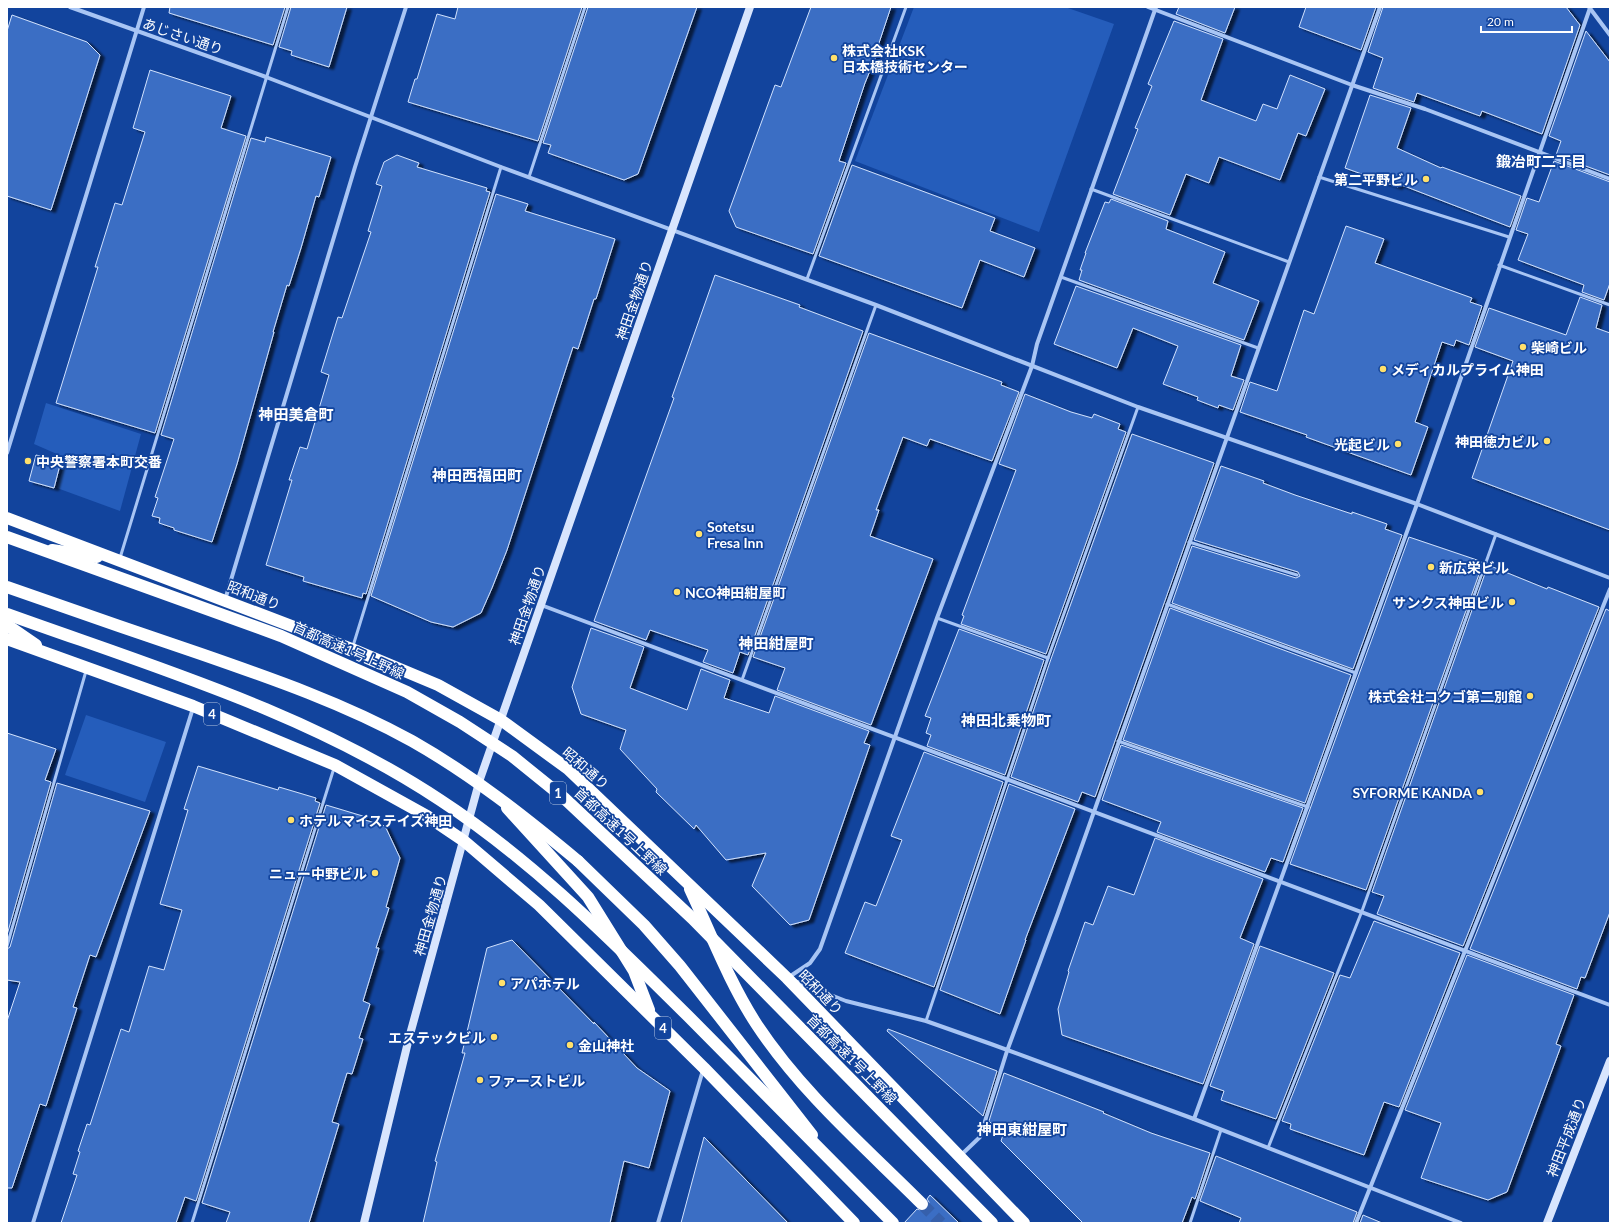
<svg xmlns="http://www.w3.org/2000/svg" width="1617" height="1230" font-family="Lato,'Noto Sans JP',sans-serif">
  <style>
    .green { fill: #255dbb }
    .building { fill: #3b6ec4; stroke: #d1e2fe; filter: url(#shadow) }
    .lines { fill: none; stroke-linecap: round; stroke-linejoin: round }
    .highway-tunnel { stroke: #3660ac; stroke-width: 12; stroke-dasharray: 12 6; stroke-linecap: butt }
    .lane { stroke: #a8c5f4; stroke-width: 3 }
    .street { stroke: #a8c5f4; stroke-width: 4 }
    .secondary { stroke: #d8e5fd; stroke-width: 8 }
    .highway { stroke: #fff; stroke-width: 12 }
    .highway-bridge { stroke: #fff; stroke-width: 12 }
    .poi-dot { fill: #ffe06b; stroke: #12449d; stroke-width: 1.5 }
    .labels { text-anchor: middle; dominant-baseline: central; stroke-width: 3.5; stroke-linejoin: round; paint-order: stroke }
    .shield { fill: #12449d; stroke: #b8c7e2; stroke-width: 1 }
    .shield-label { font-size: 13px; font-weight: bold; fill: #fff }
    .street-label { font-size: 14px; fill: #fff; stroke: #12449d }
    .poi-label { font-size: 14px; font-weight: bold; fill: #fff; stroke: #12449d; text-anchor: start }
    .neighbourhood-label { font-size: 15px; font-weight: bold; fill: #fff; stroke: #12449d }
  </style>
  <defs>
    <filter id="shadow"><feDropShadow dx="4.5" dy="2.5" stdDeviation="1" flood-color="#0009"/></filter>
  </defs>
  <rect width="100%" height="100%" fill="#12449d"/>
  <g class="green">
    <path d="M914,7H1065L1114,24L1039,232L855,161Z"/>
    <path d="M46,403L141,434L120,511L57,488L66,458L34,444Z"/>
    <path d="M86,715L166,742L145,802L65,775Z"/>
  </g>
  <g class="building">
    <path d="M170,7H285L273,45L169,13Z"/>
    <path d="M291,7H347L329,67L291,55L292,51L279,47Z"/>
    <path d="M458,7H582L538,141L408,102L415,79H417L437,14L455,19Z"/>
    <path d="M588,7H697L638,174L624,180L548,153L551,145L543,143Z"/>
    <path d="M811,7H891L877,49H879L865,83L839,161L846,163L813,254L736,227L729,211L775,85L781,87Z"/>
    <path d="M1179,7H1235L1225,33L1176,14Z"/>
    <path d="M1306,7H1376L1361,50L1299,27Z"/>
    <path d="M1383,7H1566L1580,25L1542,134L1482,111L1480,116L1417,93L1414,102L1373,88L1383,58L1368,52Z"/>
    <path d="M12,15L87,42L100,55L51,210L7,196V31Z"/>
    <path d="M1174,21L1223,39L1201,100L1256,121L1263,104L1277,109L1290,75L1325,89L1306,136L1298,133L1280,180L1219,157L1209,183L1186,174L1170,215L1113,194L1138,129L1135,128L1152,86L1148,84Z"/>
    <path d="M1586,31L1610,62V175L1556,155L1561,141L1549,136Z"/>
    <path d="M150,70L231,96L221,128L246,136L155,433L56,403L98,267H95L115,203L122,205L145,132L133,128Z"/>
    <path d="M1370,95L1411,108L1397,148L1441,168L1442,167L1521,196L1510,227L1399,184L1398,187L1345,168Z"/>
    <path d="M266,137L331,157L319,197L316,196L301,248L289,286L287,285L273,332H274L237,464L212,542L174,530V528L159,523L160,518L152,516L158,498L155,497L174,439L161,435L251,138L265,142Z"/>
    <path d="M397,155L419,163L417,167L487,188L486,191L490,192L366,594L363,593L362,598L303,581L304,577L266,565L292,480H289L300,447L307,449L329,375L321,372L338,317L342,318L371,232L368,231L382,186L376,184L384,162Z"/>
    <path d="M1554,161L1610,182V283L1604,300L1582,292L1584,285L1518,260L1528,234L1516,230L1527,198L1539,202Z"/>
    <path d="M852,165L995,218L990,231L1035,248L1024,277L980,260L962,308L819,256Z"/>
    <path d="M496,194L528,204L525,211L615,239L596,299H594L578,349L573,347L507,550L492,588L481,613L453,627L431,622L371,596Z"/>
    <path d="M1111,199L1168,221L1166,229L1225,252L1213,283L1259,301L1244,340L1079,280L1082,270H1080L1086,253H1085L1105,202L1109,203Z"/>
    <path d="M1346,226L1384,239L1375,263L1472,298L1470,302L1482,306L1469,345L1456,340L1454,346L1442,342L1415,422L1428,427L1411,475L1306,437L1307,435L1240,412L1250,382L1277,391L1304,310L1314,314Z"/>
    <path d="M715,275L800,305L799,307L863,331L748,655L740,652L733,673L703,662L708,650L650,630L646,640L594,621L674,398L672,397Z"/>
    <path d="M1076,286L1241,345L1231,376L1244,380L1233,410L1219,405L1218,408L1197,400L1198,397L1163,384L1178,346L1133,328L1117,368L1054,344Z"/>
    <path d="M1580,297L1602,305L1596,328L1610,333V530L1472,478L1513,361L1475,347L1489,308L1566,335Z"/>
    <path d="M869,333L1002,382L1001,385L1019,392L992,461L930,439L927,446L903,437L876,510H879L870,536L933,559L871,725L777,690L785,668L753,657Z"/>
    <path d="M1025,394L1071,412L1092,418L1094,414L1120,424L1118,429L1126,432L1046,654L961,624L964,616L962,615L1016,470L999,464Z"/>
    <path d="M1132,434L1214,463L1095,797L1082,792L1078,802L1011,777L1051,659Z"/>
    <path d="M36,455L61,461L54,488L29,481Z"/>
    <path d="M1221,466L1264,481L1263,483L1295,495L1352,514V512L1387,524L1385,529L1402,535L1353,669L1172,603L1192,546L1296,578L1300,576L1298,572L1194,540Z"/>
    <path d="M1409,537L1477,560L1483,563L1366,890L1290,864Z"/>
    <path d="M1488,565L1547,589L1548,587L1599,607L1463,946L1377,914L1384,896L1372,892Z"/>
    <path d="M1170,608L1351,675L1305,803L1123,740Z"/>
    <path d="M1606,609L1610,611V912L1585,978L1581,977L1577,989L1470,949Z"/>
    <path d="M591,628L644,647L630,688L687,710L701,669L730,680L724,698L769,713L775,696L869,731L864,743L870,745L809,920L790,925L752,886L766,853L726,860L696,825L694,829L656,792L657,789L620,749L626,730L581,714L572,687Z"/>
    <path d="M959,629L1044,660L1005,775L927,746L931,735L926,733L931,718L925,716Z"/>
    <path d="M7,733L56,749L45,780L51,782L7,935Z"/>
    <path d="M1121,745L1303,808L1283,862L1271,858L1265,872L1157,832L1161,822L1102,800Z"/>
    <path d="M924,752L1003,782L934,987L845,953L865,902L876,906L902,840L891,836Z"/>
    <path d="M198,766L278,790L279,787L316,798L315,801L320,803L196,1201L185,1197L176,1223H61L77,1175L73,1174L80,1152L78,1151L87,1124L90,1125L121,1029L129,1032L149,966L164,970L182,910L160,904L188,810L184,809Z"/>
    <path d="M57,783L150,811L96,957L90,955L73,1007L77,1008L46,1106L40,1104L12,1188H7V1021L20,982L7,980V949L10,947Z"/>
    <path d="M1009,784L1075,809L1025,940H1026L1000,1014L940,990Z"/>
    <path d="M326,805L366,817L365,820L385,826L400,858L386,907L389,908L376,948H379L363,1001L370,1004L359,1038L363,1039L352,1074L347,1073L332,1122L339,1124L309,1223H226L230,1212L202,1203Z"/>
    <path d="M1155,838L1263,879L1240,938L1254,944L1203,1084L1062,1035L1058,1009L1069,972L1068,971L1085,922L1093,925L1108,886L1134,895Z"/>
    <path d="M1374,921L1460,953L1399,1107L1384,1102L1364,1155L1290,1129L1291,1124L1282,1121L1340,975L1350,978Z"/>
    <path d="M512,940L594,1024V1022L637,1068L670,1091L649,1168L624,1161L610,1223H423L437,1162L435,1161L465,1053H462L487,948Z"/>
    <path d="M1260,946L1334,973L1276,1119L1221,1100L1224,1091L1210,1086Z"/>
    <path d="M1467,955L1574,995L1556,1044L1561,1046L1507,1192L1488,1200L1421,1178L1441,1123L1405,1110Z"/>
    <path d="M888,1029L997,1071L983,1116L887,1031Z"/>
    <path d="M1004,1073L1104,1112L1103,1113L1151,1133L1210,1153L1195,1199L1192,1197L1182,1223H1083L1001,1141L1003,1135L989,1121Z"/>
    <path d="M704,1137L788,1223H681Z"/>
    <path d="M1216,1156L1357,1212L1353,1223H1239L1241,1218L1200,1201Z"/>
    <path d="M930,1195L959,1223H904L917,1209L924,1211L928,1209L929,1202L927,1199Z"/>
    <path d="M1363,1215L1382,1223H1360Z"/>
  </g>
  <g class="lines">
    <path class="highway-tunnel" d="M922,1204L941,1223"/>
    <g class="lane">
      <path d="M529,177L585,7"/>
      <path d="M1319,177L1509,237"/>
      <path d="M1091,189L1289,262"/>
      <path d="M1499,265L1610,305"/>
      <path d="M1061,277L1258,348"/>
      <path d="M807,279L906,7"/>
      <path d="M1189,542L1297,575"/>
      <path d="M120,558L288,7"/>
      <path d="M1167,604L1356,673"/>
      <path d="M937,618L1048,658"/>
      <path d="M353,646L501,167"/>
      <path d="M742,680L876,305"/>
      <path d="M1118,741L1308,807"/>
      <path d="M7,946L86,671"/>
      <path d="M926,1021L1048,658L1138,407"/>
      <path d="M1268,1148L1362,911L1496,534"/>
      <path d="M192,1223L334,768"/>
      <path d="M1190,1223L1221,1130"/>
    </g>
    <g class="street">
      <path d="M70,7L266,77L501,167L876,305L1138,407L1417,504L1610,578"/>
      <path d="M1148,7L1352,85L1425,109L1610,179"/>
      <path d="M1589,7L1610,35"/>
      <path d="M7,453L144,7"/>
      <path d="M225,600L355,167L406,7"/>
      <path d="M541,605L1610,1005"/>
      <path d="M789,977L810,963L820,949L937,618L1032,366L1037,344L1156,7"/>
      <path d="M795,981L846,1001L926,1021L991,1044L1194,1119L1461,1223"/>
      <path d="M1194,1119L1417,504L1590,8"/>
      <path d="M960,1156L980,1137L1007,1051L1058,913L1380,7"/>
      <path d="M33,1223L193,708"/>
      <path d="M658,1223L703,1070"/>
      <path d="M1356,1223L1610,589"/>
    </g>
    <g class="secondary">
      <path d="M364,1223L409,1038L480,779L750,7"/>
      <path d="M1547,1223L1610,1061"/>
    </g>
    <g class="highway">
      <path d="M7,518L352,649L438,685L501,720L568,769L787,978L1024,1223"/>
      <path d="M52,550L97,557"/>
      <path d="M7,625L36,645"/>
      <path d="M7,639L193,706L335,765L427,816L464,841L539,905L704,1068L854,1223"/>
      <path d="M507,808L588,897L634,971L649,1010"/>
      <path d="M578,861L644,925L680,966L812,1135"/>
      <path d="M690,889C711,934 730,984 757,1025C802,1093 865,1147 922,1204"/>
    </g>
    <g class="highway-bridge">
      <path d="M7,537L281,636L407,692L460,722L512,756L564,798L692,918L992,1223"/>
      <path d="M7,587C72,610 136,632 201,654C273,679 345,704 412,741C472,775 525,817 578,861"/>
      <path d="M7,614C154,667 309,713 440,800C532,860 610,939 688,1016C756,1085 825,1154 893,1223"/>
    </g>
  </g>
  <g class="poi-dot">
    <circle cx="834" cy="58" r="4"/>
    <circle cx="1426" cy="179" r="4"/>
    <circle cx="1523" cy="347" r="4"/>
    <circle cx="1383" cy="369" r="4"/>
    <circle cx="1547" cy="441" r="4"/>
    <circle cx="1398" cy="444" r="4"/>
    <circle cx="28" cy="461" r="4"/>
    <circle cx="699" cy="534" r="4"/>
    <circle cx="1431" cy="567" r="4"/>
    <circle cx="677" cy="592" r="4"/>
    <circle cx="1512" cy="602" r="4"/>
    <circle cx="1530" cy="696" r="4"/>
    <circle cx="1480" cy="792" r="4"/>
    <circle cx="291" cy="820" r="4"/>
    <circle cx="375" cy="873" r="4"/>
    <circle cx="502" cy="983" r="4"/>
    <circle cx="494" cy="1037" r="4"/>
    <circle cx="570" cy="1045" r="4"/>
    <circle cx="480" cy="1080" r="4"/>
  </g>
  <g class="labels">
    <g class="shield">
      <rect x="204" y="703" width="16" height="22" rx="3"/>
      <rect x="550" y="782" width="16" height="22" rx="3"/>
      <rect x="655" y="1017" width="16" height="22" rx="3"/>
    </g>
    <g class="shield-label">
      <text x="212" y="714">4</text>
      <text x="558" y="793">1</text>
      <text x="663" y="1028">4</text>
    </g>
    <g class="street-label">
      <text transform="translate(183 36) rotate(19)">あじさい通り</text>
      <text transform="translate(634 300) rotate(-71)">神田金物通り</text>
      <text transform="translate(254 595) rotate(21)">昭和通り</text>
      <text transform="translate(527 605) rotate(-71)">神田金物通り</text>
      <text transform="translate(349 650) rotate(24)">首都高速1号上野線</text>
      <text transform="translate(586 768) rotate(41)">昭和通り</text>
      <text transform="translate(621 831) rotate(43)">首都高速1号上野線</text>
      <text transform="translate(430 915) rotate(-74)">神田金物通り</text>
      <text transform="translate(821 992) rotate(46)">昭和通り</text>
      <text transform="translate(852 1059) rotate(45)">首都高速1号上野線</text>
      <text transform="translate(1566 1137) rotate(-69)">神田平成通り</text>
    </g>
    <g class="poi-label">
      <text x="842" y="50">株式会社KSK<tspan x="842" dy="16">日本橋技術センター</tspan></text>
      <text x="1418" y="179" text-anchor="end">第二平野ビル</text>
      <text x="1531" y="347">柴崎ビル</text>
      <text x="1391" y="369">メディカルプライム神田</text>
      <text x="1539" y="441" text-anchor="end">神田徳力ビル</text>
      <text x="1390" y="444" text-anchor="end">光起ビル</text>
      <text x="36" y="461">中央警察署本町交番</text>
      <text x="707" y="526">Sotetsu<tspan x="707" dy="16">Fresa Inn</tspan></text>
      <text x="1439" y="567">新広栄ビル</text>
      <text x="685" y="592">NCO神田紺屋町</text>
      <text x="1504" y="602" text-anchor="end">サンクス神田ビル</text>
      <text x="1522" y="696" text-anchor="end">株式会社コクゴ第二別館</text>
      <text x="1472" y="792" text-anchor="end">SYFORME KANDA</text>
      <text x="299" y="820">ホテルマイステイズ神田</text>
      <text x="367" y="873" text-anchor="end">ニュー中野ビル</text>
      <text x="510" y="983">アパホテル</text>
      <text x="486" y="1037" text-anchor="end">エステックビル</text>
      <text x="578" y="1045">金山神社</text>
      <text x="488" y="1080">ファーストビル</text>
    </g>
    <g class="neighbourhood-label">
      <text x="1541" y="161">鍛冶町二丁目</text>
      <text x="296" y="414">神田美倉町</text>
      <text x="477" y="475">神田西福田町</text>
      <text x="776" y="643">神田紺屋町</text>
      <text x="1006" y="720">神田北乗物町</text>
      <text x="1022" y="1129">神田東紺屋町</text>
    </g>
  </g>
  <rect width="1617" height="1230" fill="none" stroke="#ffffff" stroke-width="16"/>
  <path d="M1481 26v6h91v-6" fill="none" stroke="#ffffff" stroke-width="2"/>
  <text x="1487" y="26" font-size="12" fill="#ffffff" stroke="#12449d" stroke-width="3" paint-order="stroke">20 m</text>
</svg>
